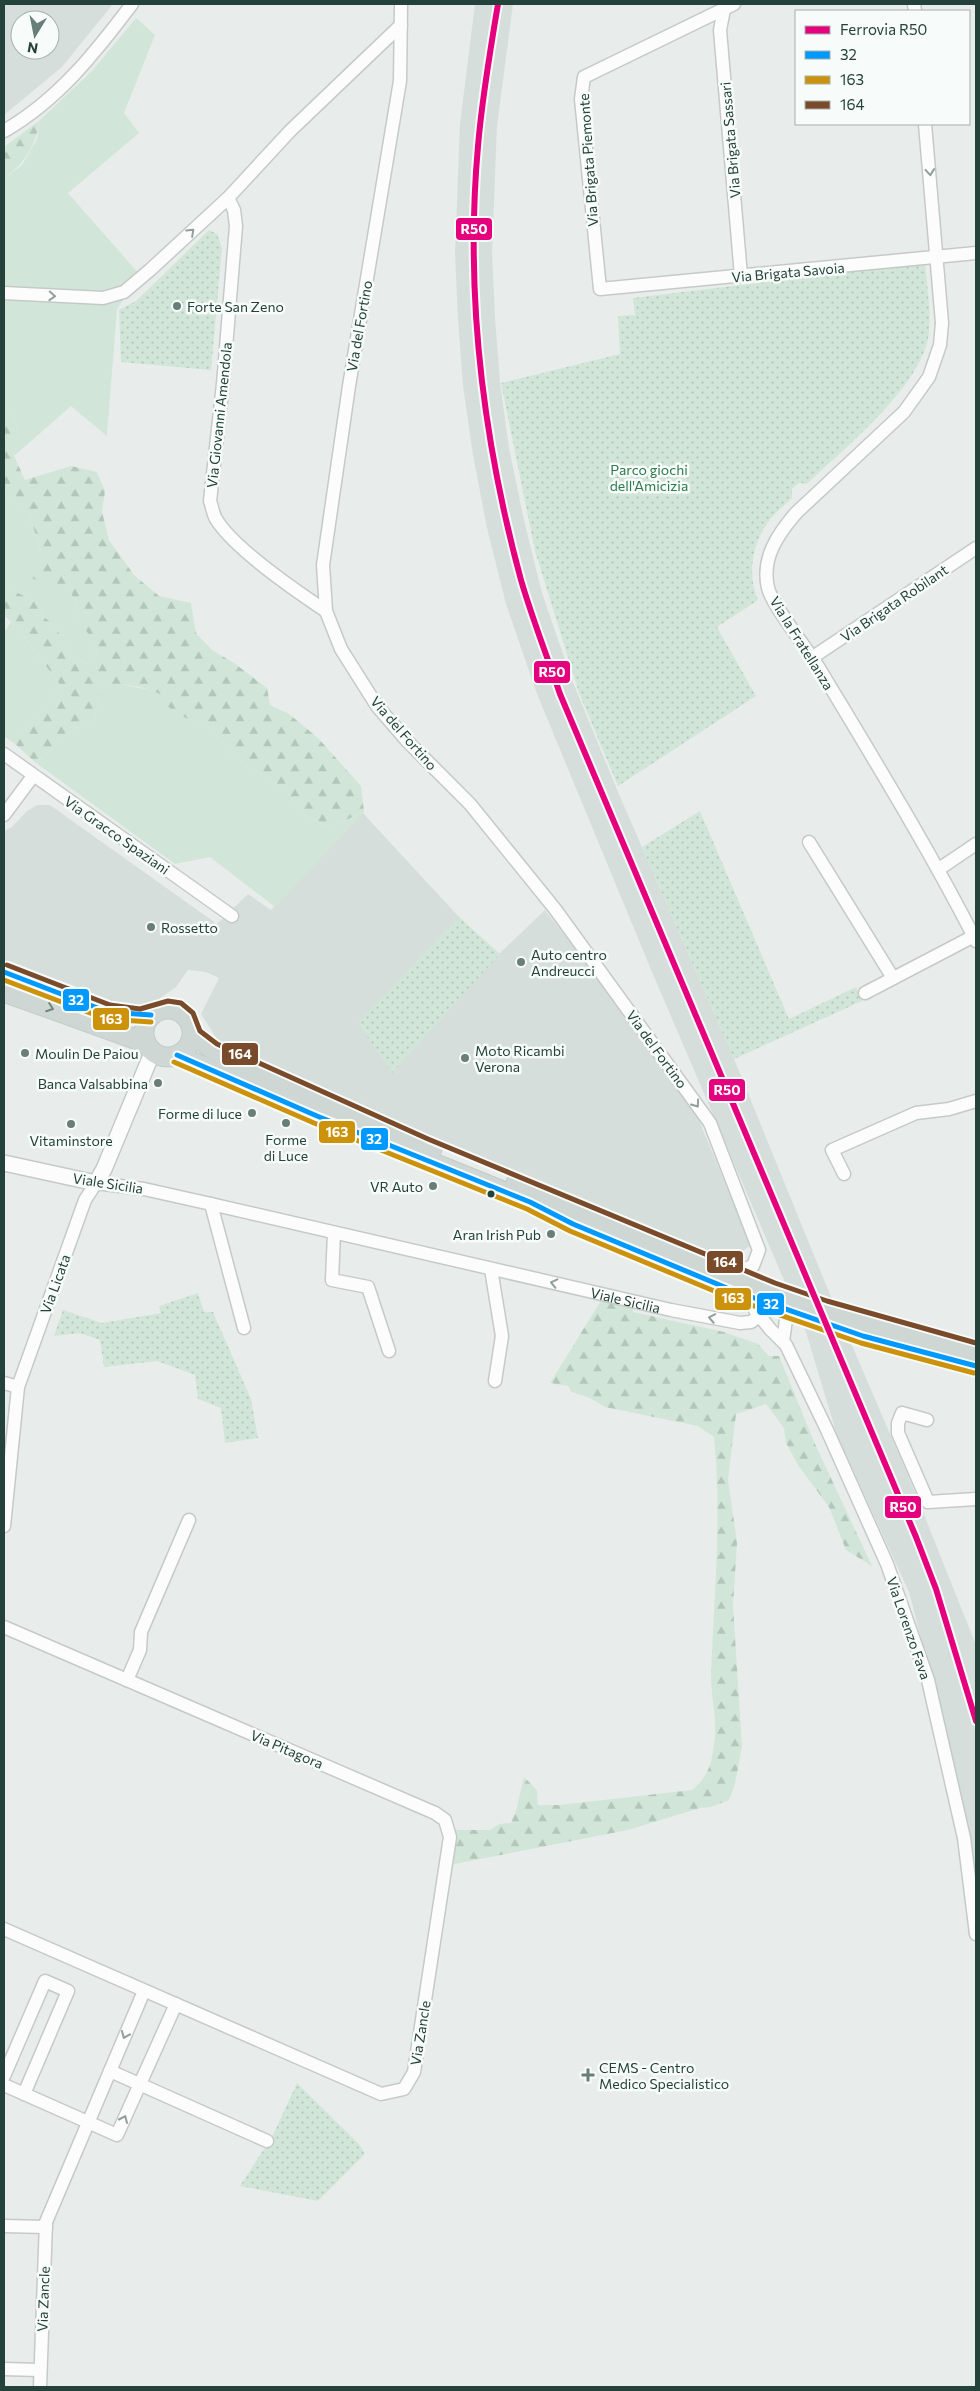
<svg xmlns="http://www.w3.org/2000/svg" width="980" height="2391" font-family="Commissioner,sans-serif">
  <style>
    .built { fill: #d6dedb; fill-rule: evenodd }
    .grass { fill: #d1e6d8 }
    .forest { fill: url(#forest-firs) }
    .park { fill: url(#park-dots) }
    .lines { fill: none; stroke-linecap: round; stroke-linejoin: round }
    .minor-casing { stroke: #c5cac8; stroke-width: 15 }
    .tertiary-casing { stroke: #c5cac8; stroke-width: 18 }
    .primary-casing { stroke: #c3ccc9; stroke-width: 21 }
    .minor { stroke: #fcfcfc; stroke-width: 12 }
    .tertiary { stroke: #fcfcfc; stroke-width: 15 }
    .primary { stroke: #cfd7d5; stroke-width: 19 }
    .bus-1-casing { stroke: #f7fbf9; stroke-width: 9 }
    .bus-2-casing { stroke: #f7fbf9; stroke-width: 9 }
    .bus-3-casing { stroke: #f7fbf9; stroke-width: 9 }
    .bus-1 { stroke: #09f; stroke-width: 5 }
    .bus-2 { stroke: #cd920c; stroke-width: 5 }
    .bus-3 { stroke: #7a4b2a; stroke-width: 5 }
    .rail-1-casing { stroke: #f7fbf9; stroke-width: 10 }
    .rail-1 { stroke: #e5007d; stroke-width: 6 }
    .oneway { stroke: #909f9b }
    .oneway2 { stroke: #718580 }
    .poi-dot { fill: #697e78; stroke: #f7fbf9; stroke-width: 2 }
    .bus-dot { fill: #24423a; stroke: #f7fbf9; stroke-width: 2 }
    .labels { text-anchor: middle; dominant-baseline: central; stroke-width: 5; stroke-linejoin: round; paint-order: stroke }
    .street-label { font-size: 14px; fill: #24423a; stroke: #f7fbf9 }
    .poi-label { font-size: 14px; fill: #24423a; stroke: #f7fbf9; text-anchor: start }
    .park-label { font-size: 14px; fill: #2d7a4b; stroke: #f7fbf9 }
    .line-badge { stroke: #f7fbf9; stroke-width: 2 }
    .badge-label { font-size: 14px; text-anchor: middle; font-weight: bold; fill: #fff }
  </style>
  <defs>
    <pattern id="forest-firs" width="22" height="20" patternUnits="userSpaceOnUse" patternTransform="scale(1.25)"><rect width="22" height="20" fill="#d1e6d8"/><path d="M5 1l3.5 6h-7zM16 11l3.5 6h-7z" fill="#b3c6ba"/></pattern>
    <pattern id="park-dots" width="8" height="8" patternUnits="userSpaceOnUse" patternTransform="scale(1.25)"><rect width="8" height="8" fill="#d1e6d8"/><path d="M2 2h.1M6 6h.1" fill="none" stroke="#b3c6ba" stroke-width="1.8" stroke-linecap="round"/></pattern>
  </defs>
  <rect width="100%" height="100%" fill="#e8edeb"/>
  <g class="built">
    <path d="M4,4H113L62,67L4,115ZM20,20H50V50H20Z"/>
    <path d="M475,4H513L497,126L492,253L495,317L500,382L509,448L524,520L542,593L572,680L618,792L734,1059L829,1292L915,1492L976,1645V1896L949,1746L909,1592L837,1435L805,1329L652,972L537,694L506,604L487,528L473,455L463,386L458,319L455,253L460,124Z"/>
    <path d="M37,805H50L217,924L248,894L271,910L361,811L459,917L499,954L545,910L688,1094L751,1245L730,1260L572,1199L419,1135L319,1091L277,1068L227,1047L217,1039L201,1014L219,978L206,972L188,970L176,987L159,999L145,1005L116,1003L4,960V831L12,827L27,811Z"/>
  </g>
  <g class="grass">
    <path d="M136,18L155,35L124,113L139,133L68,193L140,275L117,309L107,436L71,406L14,456L18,437L15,417L4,408V179L22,165L37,139L40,120L92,71Z"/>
    <path d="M4,492L29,514L53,589H68L76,602L81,623L93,639L97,655L87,664L68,653L56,627L43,616L36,602L4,586Z"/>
    <path d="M4,610L61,686L15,744L4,736V633L11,622L4,615Z"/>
    <path d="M114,683L155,691L162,695L179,715L212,729L230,752L249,768L284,788L303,814L328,828L364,812L275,907L210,857L175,864L36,763L74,728L93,725L101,684Z"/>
  </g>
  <g class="forest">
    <path d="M40,120C35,147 25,162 4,179V147Z"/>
    <path d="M4,408L15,417L18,437L14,456L25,480L71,466L97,472L105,491L102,512L109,540L134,575L159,596L191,603L196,633L212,650L234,663L267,688L270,705L289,714L318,738L361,786L364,812L328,828L303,814L284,788L249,768L230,752L212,729L179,715L166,705L162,695C145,686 120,683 101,684L93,725L74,728L36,763L15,744L61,686L4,610V586L36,602L43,616L56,627L68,653L87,664L97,655L93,640L81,624L76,602L68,589H53L30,577L41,551L29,514L4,492Z"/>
    <path d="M602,1299L634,1305L633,1312L724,1332L758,1344L769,1356H779L815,1444L872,1566L846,1550L829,1507L798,1465L786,1443L784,1428L766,1404L736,1414L728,1480L737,1542L733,1606L742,1746L735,1784L729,1800L711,1807L700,1808L628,1830L450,1865L454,1830H490L499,1824L511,1823L516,1811L524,1777L537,1790L538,1805H559L692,1790C709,1776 711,1765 714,1744C718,1722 711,1698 711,1676C714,1596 722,1516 714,1437L698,1426L605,1407L590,1398L572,1392L568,1386L550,1383Z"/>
  </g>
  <g class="park">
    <path d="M209,230L217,234L222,248L211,370L121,362L119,310L136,301Z"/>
    <path d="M925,263C927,286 931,309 929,332C924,385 844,448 807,484L799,483L792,489V498C786,504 778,510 772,517C753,540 746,572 758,600L717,627L756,696L618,786L579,693L535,551L501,383L620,354L618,316L635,315L633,298Z"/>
    <path d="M700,811L789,1019L856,987L862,1001L734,1059L642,847Z"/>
    <path d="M459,917L500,954L392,1073L358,1023Z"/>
    <path d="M198,1293L204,1312H213L251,1399L258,1438L225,1443L221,1408L198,1399L195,1375L157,1361L104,1367L100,1340L80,1333L54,1336L63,1310L102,1323L161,1313L159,1306Z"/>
    <path d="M297,2083L359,2144L365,2154L318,2201L240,2186L273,2135Z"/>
  </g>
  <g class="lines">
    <defs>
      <g id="minor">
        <path d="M401,4L400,81L349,386L323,565L326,611L341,649L377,706L408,742L470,804L555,909L710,1123L759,1250L753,1266L733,1273"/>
        <path d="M725,4L720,30L741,276"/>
        <path d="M734,4L584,77L581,99L600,289L976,253"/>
        <path d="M914,4L915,11"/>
        <path d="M925,124L942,323L940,345L929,377L904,412L796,513C778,534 761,558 768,588C773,607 807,648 819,668C873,758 928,847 976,941"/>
        <path d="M4,131C58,100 95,53 132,4"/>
        <path d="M228,198L234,210L236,226L223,384L210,501C212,506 213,514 216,519C234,549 296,591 326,611"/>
        <path d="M4,293L103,298L124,292L150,270L228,198L290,131L401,25"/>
        <path d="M813,657L976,548"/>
        <path d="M4,754L232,916"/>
        <path d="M4,815L33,776"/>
        <path d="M809,842L893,978"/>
        <path d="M939,869L976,844"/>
        <path d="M865,993L974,936"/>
        <path d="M844,1174L832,1150L916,1113L949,1109L976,1101"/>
        <path d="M211,1204L244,1328"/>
        <path d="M334,1233L332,1280L368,1287L389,1351"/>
        <path d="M491,1269L502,1336L495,1381"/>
        <path d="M755,1310L770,1329L786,1345L827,1430L887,1564L928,1680L964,1838L976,1934"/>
        <path d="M783,1341L786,1320L794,1313"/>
        <path d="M4,1383L18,1387"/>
        <path d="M927,1420L902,1413L898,1423V1433L928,1502L976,1499"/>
        <path id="s1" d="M4,1526L18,1387L85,1200L96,1183L144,1189L211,1204L671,1310L740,1323L751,1322L759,1316"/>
        <path d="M4,1627L435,1813L445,1820L450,1837L414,2072L404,2089L381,2094L4,1929"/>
        <path d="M127,1680L140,1650L141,1632L189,1520"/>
        <path d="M110,2071L267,2141"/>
        <path d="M4,2076L45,1981L68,1991L24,2094"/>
        <path d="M4,2085L117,2135L176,2004"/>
        <path d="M4,2226L46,2227"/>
        <path d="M4,2369L40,2370"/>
        <path d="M40,2387L46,2222L144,1991"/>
      </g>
      <path id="tertiary" d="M4,1163L96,1183L104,1169L153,1051"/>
      <g id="primary">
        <path d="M4,972L108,1012L122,1014L151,1015"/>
        <path d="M4,992L146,1043"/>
        <circle cx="168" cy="1033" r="24"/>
        <path d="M193,1034L213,1050L432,1149"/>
        <path d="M177,1055L317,1116L530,1202L573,1224L734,1291L863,1336L976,1366"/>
        <path d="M516,1183L772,1290L825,1308L976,1351"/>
      </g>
    </defs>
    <use href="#minor" class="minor-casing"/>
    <use href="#tertiary" class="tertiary-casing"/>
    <use href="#primary" class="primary-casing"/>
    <use href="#minor" class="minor"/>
    <use href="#tertiary" class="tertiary"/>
    <use href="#primary" class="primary"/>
    <defs>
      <g id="bus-1">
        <path d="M4,972L108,1012L151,1015"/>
        <path d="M177,1055L317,1116L530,1202L573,1224L734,1291L863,1336L976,1366"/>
      </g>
      <g id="bus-2">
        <path d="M4,980L106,1019L151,1022"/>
        <path d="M174,1062L314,1123L527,1209L570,1231L731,1298L861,1343L974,1373"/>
      </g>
      <path id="bus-3" d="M7,965L110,1005L140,1009L168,1001L181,1003L193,1013L200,1031L217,1044L428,1139L775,1283L827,1301L976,1343"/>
    </defs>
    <use href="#bus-1" class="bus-1-casing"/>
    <use href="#bus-2" class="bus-2-casing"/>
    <use href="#bus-3" class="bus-3-casing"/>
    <use href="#bus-1" class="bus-1"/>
    <use href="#bus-2" class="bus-2"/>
    <use href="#bus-3" class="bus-3"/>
    <defs>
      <path id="rail-1" d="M498,4C490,51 482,98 478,146C465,291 483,440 521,580C532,618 547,656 560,694L916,1537L936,1589L976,1721"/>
    </defs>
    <use href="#rail-1" class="rail-1-casing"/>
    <use href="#rail-1" class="rail-1"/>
  </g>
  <defs><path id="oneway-chevron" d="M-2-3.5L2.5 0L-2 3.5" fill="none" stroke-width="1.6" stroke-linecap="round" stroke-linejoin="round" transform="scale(1.25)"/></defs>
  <g class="oneway">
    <use href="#oneway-chevron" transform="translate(930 172) rotate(85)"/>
    <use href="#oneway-chevron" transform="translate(191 232) rotate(-43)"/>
    <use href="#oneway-chevron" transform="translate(52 296) rotate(3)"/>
    <use href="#oneway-chevron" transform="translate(696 1104) rotate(54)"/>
    <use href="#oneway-chevron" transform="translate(554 1283) rotate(-167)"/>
    <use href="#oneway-chevron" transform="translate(712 1318) rotate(-169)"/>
    <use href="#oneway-chevron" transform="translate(125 2035) rotate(113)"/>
    <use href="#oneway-chevron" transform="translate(124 2119) rotate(-66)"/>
  </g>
  <use class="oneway2" href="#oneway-chevron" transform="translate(50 1008) rotate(20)"/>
  <g class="poi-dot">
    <circle cx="177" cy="306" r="5"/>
    <circle cx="151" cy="927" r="5"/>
    <circle cx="521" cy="962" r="5"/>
    <circle cx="25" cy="1053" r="5"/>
    <circle cx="465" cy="1058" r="5"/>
    <circle cx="158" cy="1083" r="5"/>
    <circle cx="252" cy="1113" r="5"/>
    <circle cx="286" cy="1123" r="5"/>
    <circle cx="71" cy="1124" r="5"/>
    <circle cx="433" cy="1186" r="5"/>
    <circle cx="551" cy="1234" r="5"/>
    <path d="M585.5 2067.5h5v5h5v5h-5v5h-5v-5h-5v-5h5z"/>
  </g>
  <circle class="bus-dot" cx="491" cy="1194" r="4.5"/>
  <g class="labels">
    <g class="street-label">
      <text transform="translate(730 140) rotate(-95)">Via Brigata Sassari</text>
      <text transform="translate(588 160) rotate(-94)">Via Brigata Piemonte</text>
      <text transform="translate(788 272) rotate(-5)">Via Brigata Savoia</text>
      <text transform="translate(359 326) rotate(-80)">Via del Fortino</text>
      <text transform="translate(219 415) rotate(-84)">Via Giovanni Amendola</text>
      <text transform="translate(894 603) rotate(-34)">Via Brigata Robilant</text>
      <text transform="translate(802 643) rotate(58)">Via la Fratellanza</text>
      <text transform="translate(404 733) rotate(49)">Via del Fortino</text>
      <text transform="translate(117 835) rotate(35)">Via Gracco Spaziani</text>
      <text transform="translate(657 1049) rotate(54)">Via del Fortino</text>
      <text transform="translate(108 1183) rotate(9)">Viale Sicilia</text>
      <text transform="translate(55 1284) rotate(-70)">Via Licata</text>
      <text stroke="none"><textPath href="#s1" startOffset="901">Viale Sicilia</textPath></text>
      <text transform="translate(909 1628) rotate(71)">Via Lorenzo Fava</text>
      <text transform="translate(287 1749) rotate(23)">Via Pitagora</text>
      <text transform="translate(420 2033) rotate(-81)">Via Zancle</text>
      <text transform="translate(43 2299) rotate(-88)">Via Zancle</text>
    </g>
    <g class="poi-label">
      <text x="187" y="306">Forte San Zeno</text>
      <text x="161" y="927">Rossetto</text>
      <text x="531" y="954">Auto centro<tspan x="531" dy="16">Andreucci</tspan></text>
      <text x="475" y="1050">Moto Ricambi<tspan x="475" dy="16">Verona</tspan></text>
      <text x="35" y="1053">Moulin De Paiou</text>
      <text x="148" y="1083" text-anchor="end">Banca Valsabbina</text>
      <text x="242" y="1113" text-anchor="end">Forme di luce</text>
      <text x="286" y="1139" text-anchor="middle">Forme<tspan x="286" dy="16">di Luce</tspan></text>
      <text x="71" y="1140" text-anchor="middle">Vitaminstore</text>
      <text x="423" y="1186" text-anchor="end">VR Auto</text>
      <text x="541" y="1234" text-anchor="end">Aran Irish Pub</text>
      <text x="599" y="2067">CEMS - Centro<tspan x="599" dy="16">Medico Specialistico</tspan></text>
    </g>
    <g class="park-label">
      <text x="649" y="469">Parco giochi<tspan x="649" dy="16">dell'Amicizia</tspan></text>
    </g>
  </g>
  <g class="line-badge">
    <rect x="455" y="217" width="38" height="24" rx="5" fill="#e5007d"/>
    <rect x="533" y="660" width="38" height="24" rx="5" fill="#e5007d"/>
    <rect x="62" y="988" width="28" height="24" rx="5" fill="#09f"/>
    <rect x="92" y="1007" width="38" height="24" rx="5" fill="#cd920c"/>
    <rect x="221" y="1042" width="38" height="24" rx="5" fill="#7a4b2a"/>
    <rect x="708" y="1078" width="38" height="24" rx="5" fill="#e5007d"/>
    <rect x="318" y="1120" width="38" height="24" rx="5" fill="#cd920c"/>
    <rect x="360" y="1127" width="29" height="24" rx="5" fill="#09f"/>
    <rect x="706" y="1250" width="38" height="24" rx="5" fill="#7a4b2a"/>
    <rect x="714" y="1287" width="38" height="24" rx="5" fill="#cd920c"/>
    <rect x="756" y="1292" width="29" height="24" rx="5" fill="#09f"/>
    <rect x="884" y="1495" width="38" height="24" rx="5" fill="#e5007d"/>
  </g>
  <g class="badge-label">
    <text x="474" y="234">R50</text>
    <text x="552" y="677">R50</text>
    <text x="76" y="1005">32</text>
    <text x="111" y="1024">163</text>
    <text x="240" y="1059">164</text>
    <text x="727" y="1095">R50</text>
    <text x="337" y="1137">163</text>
    <text x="374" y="1144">32</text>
    <text x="725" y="1267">164</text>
    <text x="733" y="1303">163</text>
    <text x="771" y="1309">32</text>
    <text x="903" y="1512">R50</text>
  </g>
  <rect width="980" height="2391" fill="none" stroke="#24423a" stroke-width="10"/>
  <rect x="795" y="10" width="175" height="115" fill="#f7fbf9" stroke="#a3b1ad"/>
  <rect x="805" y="26" width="25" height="8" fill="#e5007d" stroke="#a3b1ad"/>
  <text x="840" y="35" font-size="15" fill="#24423a">Ferrovia R50</text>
  <rect x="805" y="51" width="25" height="8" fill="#0099ff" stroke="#a3b1ad"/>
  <text x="840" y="60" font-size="15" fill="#24423a">32</text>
  <rect x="805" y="76" width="25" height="8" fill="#cd920c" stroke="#a3b1ad"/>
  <text x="840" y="85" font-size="15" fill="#24423a">163</text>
  <rect x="805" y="101" width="25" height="8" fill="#7a4b2a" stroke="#a3b1ad"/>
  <text x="840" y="110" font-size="15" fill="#24423a">164</text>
  <g transform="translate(35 35) rotate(190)"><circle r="24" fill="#f7fbf9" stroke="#a3b1ad"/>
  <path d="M0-4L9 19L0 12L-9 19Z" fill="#697e78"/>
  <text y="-8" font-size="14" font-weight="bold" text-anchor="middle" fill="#24423a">N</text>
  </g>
</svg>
